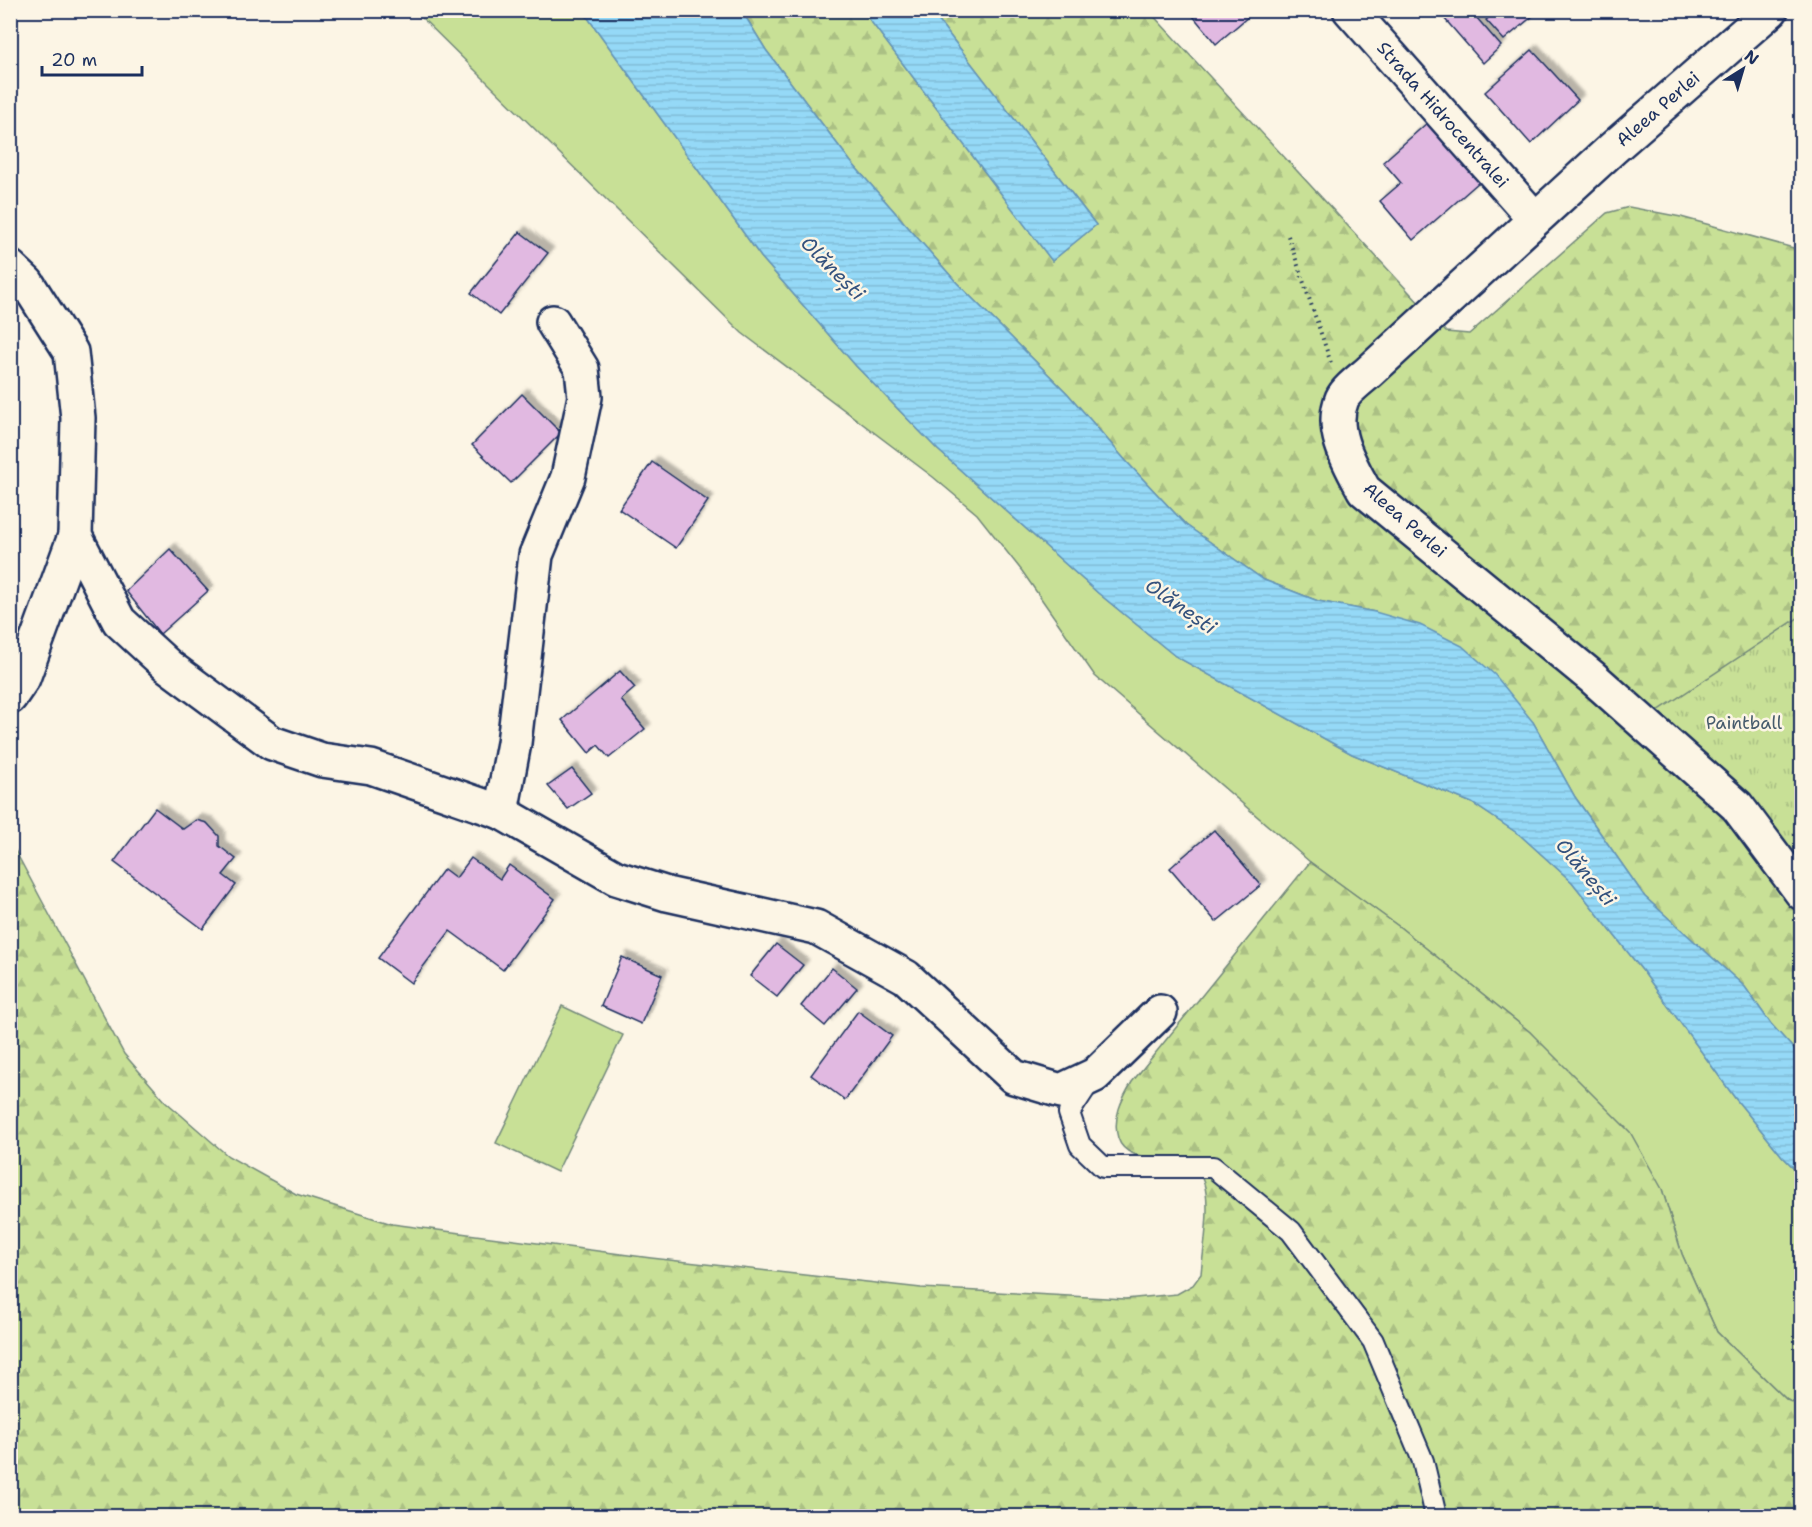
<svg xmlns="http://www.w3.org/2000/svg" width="1812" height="1527" font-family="'Shantell Sans',sans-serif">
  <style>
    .grass { fill: #c8e096; stroke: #72887a; stroke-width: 1.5 }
    .forest { fill: url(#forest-firs); stroke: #72887a; stroke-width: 1.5 }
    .park { fill: url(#park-tufts); stroke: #72887a; stroke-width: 1.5 }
    .water { fill: url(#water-rules); stroke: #6495ba; stroke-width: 1.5 }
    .building { fill: #e1b9e1; stroke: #1b2f5e; stroke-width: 1.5; filter: url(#shadow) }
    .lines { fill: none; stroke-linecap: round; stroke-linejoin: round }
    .lane-casing { stroke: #1b2f5e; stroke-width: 24 }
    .street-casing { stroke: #1b2f5e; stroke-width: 38 }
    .path { stroke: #1b2f5e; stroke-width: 4; stroke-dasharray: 1.5 4.5; stroke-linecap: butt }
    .lane { stroke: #fcf5e5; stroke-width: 20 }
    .street { stroke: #fcf5e5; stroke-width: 33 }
    .labels { text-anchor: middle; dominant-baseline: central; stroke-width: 5; stroke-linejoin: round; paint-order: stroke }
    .street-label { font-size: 18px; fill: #1b2f5e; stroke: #fcf5e5 }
    .park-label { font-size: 18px; fill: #465b6c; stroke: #fcf5e5 }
    .water-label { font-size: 20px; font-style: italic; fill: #33517d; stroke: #fcf5e5 }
  </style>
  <defs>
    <pattern id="forest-firs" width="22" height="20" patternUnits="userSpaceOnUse" patternTransform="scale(1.5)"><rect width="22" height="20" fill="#c8e096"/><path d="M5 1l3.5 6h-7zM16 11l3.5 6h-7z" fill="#abc084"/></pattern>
    <pattern id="park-tufts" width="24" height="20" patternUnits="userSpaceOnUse" patternTransform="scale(1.5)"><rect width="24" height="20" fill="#c8e096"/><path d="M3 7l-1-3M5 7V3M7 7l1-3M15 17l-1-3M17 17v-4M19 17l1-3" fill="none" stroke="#abc084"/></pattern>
    <pattern id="water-rules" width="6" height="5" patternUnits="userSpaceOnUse" patternTransform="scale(1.5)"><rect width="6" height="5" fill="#95d9f7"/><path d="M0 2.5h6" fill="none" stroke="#80bbd6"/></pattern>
    <filter id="shadow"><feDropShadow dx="5.5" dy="-5.5" stdDeviation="1.5" flood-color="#0004"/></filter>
  </defs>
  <rect width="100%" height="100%" fill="#fcf5e5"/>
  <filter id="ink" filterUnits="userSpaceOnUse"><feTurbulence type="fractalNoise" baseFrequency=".0167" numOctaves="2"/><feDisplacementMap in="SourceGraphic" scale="12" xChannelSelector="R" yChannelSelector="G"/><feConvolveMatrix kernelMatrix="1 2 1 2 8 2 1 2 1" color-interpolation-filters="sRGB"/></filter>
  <g filter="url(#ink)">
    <g class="grass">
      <path d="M415,11H583L761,257L856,366L938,450L1098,593L1175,656L1352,754L1472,803L1520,835L1572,882L1642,970L1735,1098L1782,1156L1801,1175V1406L1787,1400L1717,1332L1682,1254L1662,1189L1530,1032L1401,928L1310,862L1095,676L1022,571L977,514L933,477L742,333Z"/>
      <path d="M562,1006L623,1035L557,1172L496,1143Z"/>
    </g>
    <g class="forest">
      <path d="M742,11H863L1052,261L1096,225L931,11H1149L1446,332L1469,334L1607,213L1629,207L1681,217L1801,250V1057L1771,1024L1745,987L1645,897L1575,797L1533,722L1375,612L1318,601L1264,580L1186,525L1126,461L1068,394L957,283L851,162L766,50Z"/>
      <path d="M10,841L124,1054L165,1101L228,1156L296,1194L392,1224L651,1258L921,1288L1125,1299L1177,1294L1193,1285L1201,1274C1203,1249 1214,1195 1200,1175C1182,1147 1128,1170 1118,1138C1112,1118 1122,1099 1132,1082L1310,862L1401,928L1530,1032L1630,1132L1662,1189L1682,1254L1717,1332L1787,1400L1801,1406V1516H11Z"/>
    </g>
    <path class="park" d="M1801,616V871L1658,711Z"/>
    <g class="water">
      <path d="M583,11H742L766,50L851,162L957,283L1068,394L1126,461L1186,525L1264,580L1318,601L1375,612L1420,625L1462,646L1495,675L1533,722L1575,797L1645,897L1745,987L1771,1024L1801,1057V1175L1782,1156L1735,1098L1642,970L1572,882L1520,835L1472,803L1352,754L1175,656L1098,593L938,450L856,366L761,257Z"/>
      <path d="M863,11H931L1096,225L1052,261Z"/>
    </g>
    <g class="building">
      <path d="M1188,10H1256L1216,44Z"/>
      <path d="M1437,10H1470L1501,46L1483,63Z"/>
      <path d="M1497,10H1540L1504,40L1486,20Z"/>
      <path d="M1532,50L1578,100L1531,144L1485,92Z"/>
      <path d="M1427,123L1479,182L1413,240L1380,201L1401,183L1383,162Z"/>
      <path d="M520,232L548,253L499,315L471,293Z"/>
      <path d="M522,394L561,433L511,483L472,445Z"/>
      <path d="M652,462L708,501L676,548L619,509Z"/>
      <path d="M170,549L208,591L160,634L126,591Z"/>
      <path d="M620,671L635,688L621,700L645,729L609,758L598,745L589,753L562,720Z"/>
      <path d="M572,769L591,793L568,809L548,786Z"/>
      <path d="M155,808L183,829L196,820L207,823L219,836V846L236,859L223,875L236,885L203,929L114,862Z"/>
      <path d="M1214,830L1261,885L1216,922L1170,868Z"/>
      <path d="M471,858L500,879L509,865L555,899L503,970L450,931L411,983L378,958L444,869L456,878Z"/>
      <path d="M776,944L803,965L777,997L750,976Z"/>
      <path d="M622,957L662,975L641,1024L601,1006Z"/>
      <path d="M832,968L857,988L825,1026L801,1006Z"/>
      <path d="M858,1011L892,1036L845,1100L811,1075Z"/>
    </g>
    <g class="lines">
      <defs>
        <path id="lane" d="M1090,1081L1069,1113L1080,1145L1103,1167H1213L1291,1231L1373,1341L1423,1461L1436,1516"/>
        <g id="street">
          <path id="s1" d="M1350,10L1535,219"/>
          <path d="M1771,10L1612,149L1369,372C1361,379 1346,390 1342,399C1329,430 1350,464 1364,490L1592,677L1737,806L1802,893"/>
          <path d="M10,267L27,283L71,352L78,418L75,536L119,621L168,666L272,743L322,760L371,767L501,812L616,878L667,894L816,927L906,977L1014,1077L1061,1091L1095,1075L1160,1012"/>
          <path d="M10,697L23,678L75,536"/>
          <path d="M501,812L514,743L536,555L568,477L585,397L582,369L553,322"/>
        </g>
      </defs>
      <use href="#lane" class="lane-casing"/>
      <use href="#street" class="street-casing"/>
      <path class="path" d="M1288,236L1331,363"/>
      <use href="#lane" class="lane"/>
      <use href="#street" class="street"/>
    </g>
  </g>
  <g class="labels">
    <g class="street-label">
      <text transform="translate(1658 109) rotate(-41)">Aleea Perlei</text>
      <text stroke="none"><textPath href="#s1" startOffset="140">Strada Hidrocentralei</textPath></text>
      <text transform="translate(1405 520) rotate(41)">Aleea Perlei</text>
    </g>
    <g class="park-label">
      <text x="1744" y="723">Paintball</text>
    </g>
    <g class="water-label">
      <text transform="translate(833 268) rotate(45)">Olănești</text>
      <text transform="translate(1181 606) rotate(35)">Olănești</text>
      <text transform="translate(1586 872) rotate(50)">Olănești</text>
    </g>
  </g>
  <rect width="1812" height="1527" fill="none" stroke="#fcf5e5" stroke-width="36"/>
  <rect x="18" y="18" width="1776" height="1491" fill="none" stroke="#1b2f5e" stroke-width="2" filter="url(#ink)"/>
  <g transform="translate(1743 69) rotate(37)" stroke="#fcf5e5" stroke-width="4.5" paint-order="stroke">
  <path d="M0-4.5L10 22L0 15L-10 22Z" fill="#1b2f5e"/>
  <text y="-9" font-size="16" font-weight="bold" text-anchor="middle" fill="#1b2f5e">N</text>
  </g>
  <path d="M42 66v9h100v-9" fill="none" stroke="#1b2f5e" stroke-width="3"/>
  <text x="51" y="66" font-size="18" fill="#1b2f5e" stroke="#fcf5e5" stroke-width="4.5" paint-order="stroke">20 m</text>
</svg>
